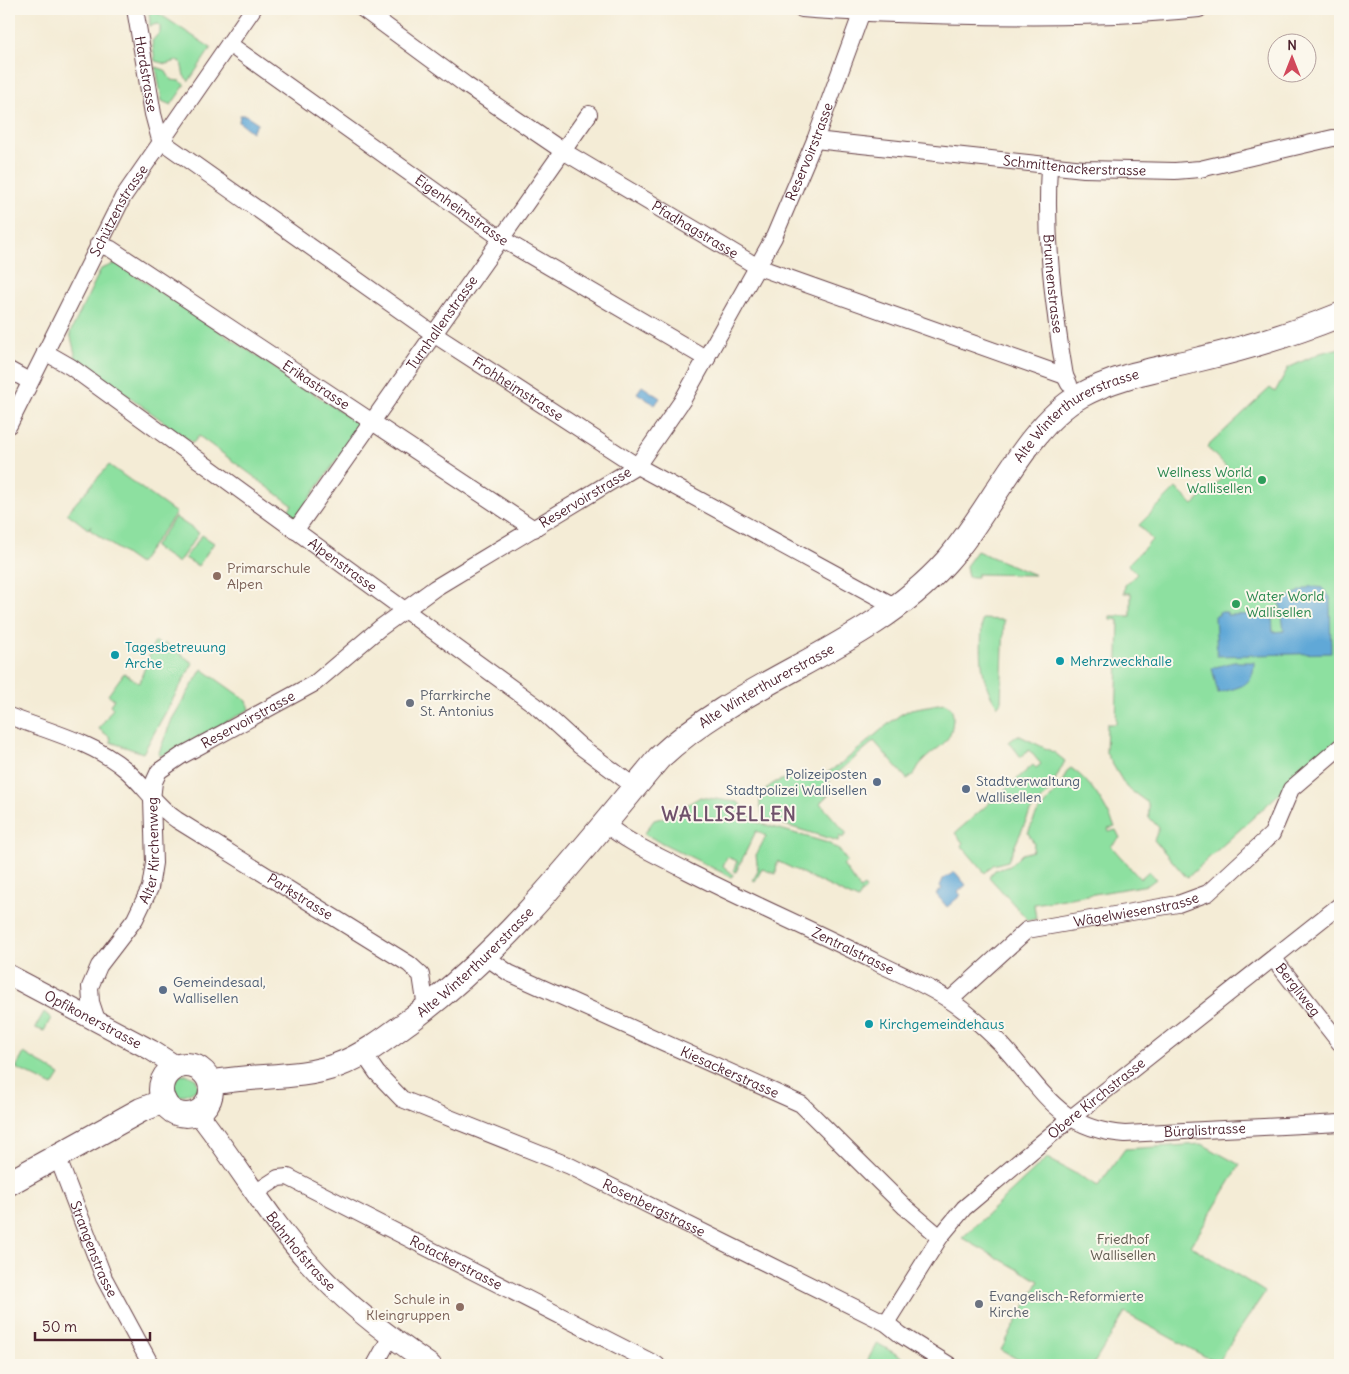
<svg xmlns="http://www.w3.org/2000/svg" width="1349" height="1374" font-family="Delius,sans-serif">
  <style>
    .green { fill: #8de0a0; stroke: #6c8066 }
    .water { fill: #60a8d7; stroke: #556481 }
    .lines { fill: none; stroke-linecap: round; stroke-linejoin: round }
    .minor-casing { stroke: #643e45; stroke-width: 18 }
    .tertiary-casing { stroke: #643e45; stroke-width: 22 }
    .secondary-casing { stroke: #643e45; stroke-width: 26 }
    .minor { stroke: #fff; stroke-width: 16 }
    .tertiary { stroke: #fff; stroke-width: 20 }
    .secondary { stroke: #fff; stroke-width: 24 }
    .leisure-dot { fill: #2e9e5b; stroke: #fbf7ec; stroke-width: 2 }
    .education-dot { fill: #8d6e63; stroke: #fbf7ec; stroke-width: 2 }
    .culture-dot { fill: #0f9aa8; stroke: #fbf7ec; stroke-width: 2 }
    .worship-dot { fill: #6b7280; stroke: #fbf7ec; stroke-width: 2 }
    .service-dot { fill: #5c6f8a; stroke: #fbf7ec; stroke-width: 2 }
    .labels { text-anchor: middle; dominant-baseline: central; stroke-width: 4; stroke-linejoin: round; paint-order: stroke }
    .street-label { font-size: 14px; fill: #4a1f2b; stroke: #fbf7ec }
    .leisure-label { font-size: 14px; fill: #27864d; stroke: #fbf7ec; text-anchor: end }
    .education-label { font-size: 14px; fill: #785e54; stroke: #fbf7ec; text-anchor: start }
    .culture-label { font-size: 14px; fill: #0d838f; stroke: #fbf7ec; text-anchor: start }
    .worship-label { font-size: 14px; fill: #5b616d; stroke: #fbf7ec; text-anchor: start }
    .service-label { font-size: 14px; fill: #4e5e75; stroke: #fbf7ec; text-anchor: start }
    .park-label { font-size: 14px; fill: #5e594e; stroke: #fbf7ec }
    .district-label { font-size: 19px; font-weight: bold; letter-spacing: 1px; fill: #6f516b; stroke: #fbf7ec }
  </style>
  <rect width="100%" height="100%" fill="#fbf7ec"/>
  <filter id="ink" filterUnits="userSpaceOnUse"><feTurbulence type="fractalNoise" baseFrequency=".02" numOctaves="2"/><feDisplacementMap in="SourceGraphic" scale="10" xChannelSelector="R" yChannelSelector="G"/><feConvolveMatrix kernelMatrix="1 2 1 2 8 2 1 2 1" color-interpolation-filters="sRGB"/></filter>
  <filter id="wash" filterUnits="userSpaceOnUse"><feTurbulence type="fractalNoise" baseFrequency=".0096" numOctaves="4" result="noise"/><feDisplacementMap in="SourceGraphic" scale="20" xChannelSelector="R" yChannelSelector="G"/><feGaussianBlur stdDeviation="1.12" result="paint"/><feColorMatrix in="noise" values="0 0 0 0 0 0 0 0 0 0 0 0 0 0 0 0 0 1.4 0 .05"/><feComposite in="paint" operator="in"/></filter>
  <g filter="url(#wash)">
    <rect width="100%" height="100%" fill="#f4ecd6"/>
    <g class="green">
      <path d="M149,9H152L211,48L189,81L184,76L181,62L176,61L166,64L155,61L152,41L160,32V26L157,24L150,26Z"/>
      <path d="M156,67L165,70L171,80L180,81L185,85L171,105L162,101Z"/>
      <path d="M117,263L361,425L294,521L285,515L292,505L199,436L193,443L76,358L70,333L101,269Z"/>
      <path d="M1340,348V738L1187,878L1154,840L1159,828L1149,817L1148,803L1126,787L1106,753L1107,724H1116L1119,620L1110,619V616H1131V593H1124L1125,585L1137,574L1128,564L1152,540L1139,525L1176,488L1193,505L1230,471L1207,447L1270,388L1275,392L1288,368L1320,353Z"/>
      <path d="M109,465L176,513L139,564L89,529L91,525L88,529L67,513Z"/>
      <path d="M175,517L199,533L178,563L154,547Z"/>
      <path d="M202,535L214,543L198,566L185,558Z"/>
      <path d="M977,551L1035,575L977,574V577H968L966,566Z"/>
      <path d="M982,619L1004,620L1001,702L998,706C978,681 981,650 982,619Z"/>
      <path d="M155,641L163,647L165,643L193,663L143,753L110,742L111,738L99,729L113,708L110,705L114,699L108,695L124,673L139,683Z"/>
      <path d="M202,669L247,701L250,709L165,755H158L172,719Z"/>
      <path d="M944,703C952,706 953,711 953,719C951,746 938,745 922,762C915,769 918,773 907,779L874,741L823,786L829,794L820,803L847,834L842,838L840,836L838,841L765,819C759,808 757,801 765,791C781,770 811,783 827,773C853,757 875,733 900,715L911,709Z"/>
      <path d="M1018,735L1055,753L1065,761L1048,793L1030,812L1008,861L993,865L985,873L961,845L963,843L955,833L1033,765L1036,768L1041,764L1029,750L1021,757L1009,742Z"/>
      <path d="M1071,768C1091,781 1105,806 1115,827L1108,829L1109,832L1116,830L1120,838L1111,846L1140,879L1149,871L1156,879L1148,885L1034,904L1036,919L1028,920L989,877L995,870L1010,866L1022,854L1033,851L1034,843L1028,833L1036,815L1060,787L1067,771Z"/>
      <path d="M700,797L738,802L756,822L828,843L839,850L847,861L843,865L860,889L864,886L866,888L864,892H862L858,900L777,861L776,874L762,869L755,881L753,880L758,871L756,855L766,836L756,831L736,872L733,871L737,861L727,857L723,866L734,875L731,877L644,834L654,820L669,816Z"/>
      <path d="M44,1012L51,1018L44,1031L35,1028Z"/>
      <path d="M24,1053L60,1075L53,1086L16,1068Z"/>
      <path d="M186,1074L196,1079L199,1089L176,1098L172,1092L173,1082L181,1075Z"/>
      <path d="M1202,1144L1240,1165L1191,1246L1265,1292L1217,1363L1125,1313L1093,1365H1028L1001,1350L1039,1281L962,1238L1047,1158L1098,1186L1125,1149Z"/>
      <path d="M877,1343L915,1365H865Z"/>
    </g>
    <g class="water">
      <path d="M240,115H246L258,123L252,132L239,122Z"/>
      <path d="M642,386L660,398L655,405L637,393Z"/>
      <path d="M1311,586L1322,588L1330,597L1331,653L1217,656L1215,616L1219,615V612H1227V615L1272,614L1273,632L1284,631L1280,601Z"/>
      <path d="M1234,662H1254C1254,687 1239,687 1218,693L1212,668Z"/>
      <path d="M955,872L966,885L958,892L961,895L947,907L936,894L942,889L940,886L943,879Z"/>
    </g>
  </g>
  <g filter="url(#ink)">
    <g class="lines">
      <defs>
        <g id="minor">
          <path id="s1" d="M135,9L153,114L160,140"/>
          <path id="s2" d="M363,9L466,85L563,151L758,267L1065,376"/>
          <path d="M802,9C859,14 916,15 974,16C1049,17 1124,17 1199,9"/>
          <path id="s3" d="M229,44L502,239L707,359"/>
          <path id="s4" d="M160,140L435,335L637,466L896,607"/>
          <path id="s5" d="M815,140L1084,169L1175,171L1200,169L1333,138"/>
          <path id="s6" d="M1049,166C1045,237 1053,306 1065,376L1069,384"/>
          <path id="s7" d="M98,244L111,249L534,529"/>
          <path id="s8" d="M45,352L71,367L535,705L580,746L635,787"/>
          <path d="M9,370L29,381"/>
          <path id="s9" d="M9,425L123,197L253,9"/>
          <path id="s10" d="M295,531L589,114"/>
          <path id="s11" d="M9,716C47,731 93,742 125,769C144,785 156,806 177,820L409,964L421,975L426,1008"/>
          <path id="s12" d="M605,824C630,844 659,856 687,871C750,903 815,931 878,963C902,975 927,985 949,1000C968,1012 985,1028 1001,1044C1041,1087 1058,1130 1125,1134L1340,1123"/>
          <path id="s13" d="M486,957L509,973L801,1104L905,1207L940,1237"/>
          <path id="s14" d="M1274,959L1340,1043"/>
          <path id="s15" d="M950,1000L1027,930L1178,904L1208,893L1272,834L1291,789L1340,747"/>
          <path id="s16" d="M98,1023L91,1002L90,987L99,966L135,919L150,888L154,863L152,799L154,782L159,771L181,756L315,683L380,628L435,588L637,466L682,401L774,237L815,140L863,9"/>
          <path id="s17" d="M363,1053L377,1073L402,1099L570,1166L886,1323L901,1335L949,1365"/>
          <path id="s18" d="M57,1156L104,1278L151,1365"/>
          <path id="s19" d="M255,1193L278,1178L288,1177L657,1365"/>
          <path id="s20" d="M886,1323L940,1237L964,1208L1071,1118L1340,905"/>
          <path d="M375,1365L391,1336"/>
        </g>
        <g id="tertiary">
          <path id="s21" d="M9,975L151,1050L176,1066"/>
          <path id="s22" d="M197,1112C236,1161 267,1216 308,1262C343,1302 388,1336 431,1365"/>
        </g>
        <g id="secondary">
          <circle cx="186" cy="1090" r="25"/>
          <path id="s23" d="M211,1083C253,1074 298,1080 338,1065C365,1055 389,1036 412,1019C509,946 582,850 659,758C744,678 867,650 946,562C989,515 1025,427 1080,396C1117,375 1160,369 1200,359C1250,347 1293,334 1340,315"/>
          <path d="M9,1183L141,1110L164,1101"/>
        </g>
      </defs>
      <use href="#minor" class="minor-casing"/>
      <use href="#tertiary" class="tertiary-casing"/>
      <use href="#secondary" class="secondary-casing"/>
      <use href="#minor" class="minor"/>
      <use href="#tertiary" class="tertiary"/>
      <use href="#secondary" class="secondary"/>
    </g>
  </g>
  <g class="leisure-dot">
    <circle cx="1262" cy="480" r="5"/>
    <circle cx="1236" cy="604" r="5"/>
  </g>
  <g class="education-dot">
    <circle cx="217" cy="576" r="5"/>
    <circle cx="460" cy="1307" r="5"/>
  </g>
  <g class="culture-dot">
    <circle cx="115" cy="655" r="5"/>
    <circle cx="1060" cy="661" r="5"/>
    <circle cx="869" cy="1024" r="5"/>
  </g>
  <g class="worship-dot">
    <circle cx="410" cy="703" r="5"/>
    <circle cx="979" cy="1304" r="5"/>
  </g>
  <g class="service-dot">
    <circle cx="877" cy="782" r="5"/>
    <circle cx="966" cy="789" r="5"/>
    <circle cx="163" cy="990" r="5"/>
  </g>
  <g class="labels">
    <g class="street-label">
      <text stroke="none"><textPath href="#s1" startOffset="66">Hardstrasse</textPath></text>
      <text stroke="none"><textPath href="#s16" startOffset="1200">Reservoirstrasse</textPath></text>
      <text stroke="none"><textPath href="#s5" startOffset="261">Schmittenackerstrasse</textPath></text>
      <text stroke="none"><textPath href="#s9" startOffset="241">Schützenstrasse</textPath></text>
      <text stroke="none"><textPath href="#s3" startOffset="286">Eigenheimstrasse</textPath></text>
      <text stroke="none"><textPath href="#s2" startOffset="399">Pfadhagstrasse</textPath></text>
      <text stroke="none"><textPath href="#s6" startOffset="118">Brunnenstrasse</textPath></text>
      <text stroke="none"><textPath href="#s10" startOffset="255">Turnhallenstrasse</textPath></text>
      <text stroke="none"><textPath href="#s7" startOffset="260">Erikastrasse</textPath></text>
      <text stroke="none"><textPath href="#s4" startOffset="436">Frohheimstrasse</textPath></text>
      <text stroke="none"><textPath href="#s23" startOffset="1126">Alte Winterthurerstrasse</textPath></text>
      <text stroke="none"><textPath href="#s16" startOffset="780">Reservoirstrasse</textPath></text>
      <text stroke="none"><textPath href="#s8" startOffset="366">Alpenstrasse</textPath></text>
      <text stroke="none"><textPath href="#s23" startOffset="706">Alte Winterthurerstrasse</textPath></text>
      <text stroke="none"><textPath href="#s16" startOffset="375">Reservoirstrasse</textPath></text>
      <text stroke="none"><textPath href="#s16" startOffset="191">Alter Kirchenweg</textPath></text>
      <text stroke="none"><textPath href="#s11" startOffset="346">Parkstrasse</textPath></text>
      <text stroke="none"><textPath href="#s15" startOffset="215">Wägelwiesenstrasse</textPath></text>
      <text stroke="none"><textPath href="#s12" startOffset="279">Zentralstrasse</textPath></text>
      <text stroke="none"><textPath href="#s23" startOffset="301">Alte Winterthurerstrasse</textPath></text>
      <text stroke="none"><textPath href="#s14" startOffset="39">Bergliweg</textPath></text>
      <text stroke="none"><textPath href="#s21" startOffset="95">Opfikonerstrasse</textPath></text>
      <text stroke="none"><textPath href="#s13" startOffset="270">Kiesackerstrasse</textPath></text>
      <text stroke="none"><textPath href="#s20" startOffset="311">Obere Kirchstrasse</textPath></text>
      <text stroke="none"><textPath href="#s12" startOffset="694">Bürglistrasse</textPath></text>
      <text stroke="none"><textPath href="#s17" startOffset="335">Rosenbergstrasse</textPath></text>
      <text stroke="none"><textPath href="#s18" startOffset="100">Strangenstrasse</textPath></text>
      <text stroke="none"><textPath href="#s22" startOffset="174">Bahnhofstrasse</textPath></text>
      <text stroke="none"><textPath href="#s19" startOffset="226">Rotackerstrasse</textPath></text>
    </g>
    <g class="leisure-label">
      <text x="1252" y="472">Wellness World<tspan x="1252" dy="16">Wallisellen</tspan></text>
      <text x="1246" y="596" text-anchor="start">Water World<tspan x="1246" dy="16">Wallisellen</tspan></text>
    </g>
    <g class="education-label">
      <text x="227" y="568">Primarschule<tspan x="227" dy="16">Alpen</tspan></text>
      <text x="450" y="1299" text-anchor="end">Schule in<tspan x="450" dy="16">Kleingruppen</tspan></text>
    </g>
    <g class="culture-label">
      <text x="125" y="647">Tagesbetreuung<tspan x="125" dy="16">Arche</tspan></text>
      <text x="1070" y="661">Mehrzweckhalle</text>
      <text x="879" y="1024">Kirchgemeindehaus</text>
    </g>
    <g class="worship-label">
      <text x="420" y="695">Pfarrkirche<tspan x="420" dy="16">St. Antonius</tspan></text>
      <text x="989" y="1296">Evangelisch-Reformierte<tspan x="989" dy="16">Kirche</tspan></text>
    </g>
    <g class="service-label">
      <text x="867" y="774" text-anchor="end">Polizeiposten<tspan x="867" dy="16">Stadtpolizei Wallisellen</tspan></text>
      <text x="976" y="781">Stadtverwaltung<tspan x="976" dy="16">Wallisellen</tspan></text>
      <text x="173" y="982">Gemeindesaal,<tspan x="173" dy="16">Wallisellen</tspan></text>
    </g>
    <g class="park-label">
      <text x="1123" y="1239">Friedhof<tspan x="1123" dy="16">Wallisellen</tspan></text>
    </g>
    <g class="district-label">
      <text x="729" y="814">WALLISELLEN</text>
    </g>
  </g>
  <rect width="1349" height="1374" fill="none" stroke="#fbf7ec" stroke-width="30"/>
  <g transform="translate(1292 58)"><circle r="24" fill="#fbf7ec" stroke="#b4a19f"/>
  <path d="M0-4L9 19L0 12L-9 19Z" fill="#d1495b"/>
  <text y="-8" font-size="14" font-weight="bold" text-anchor="middle" fill="#4a1f2b">N</text>
  </g>
  <path d="M35 1332v8h115v-8" fill="none" stroke="#4a1f2b" stroke-width="2.5"/>
  <text x="42" y="1332" font-size="15" fill="#4a1f2b" stroke="#fbf7ec" stroke-width="4" paint-order="stroke">50 m</text>
</svg>
